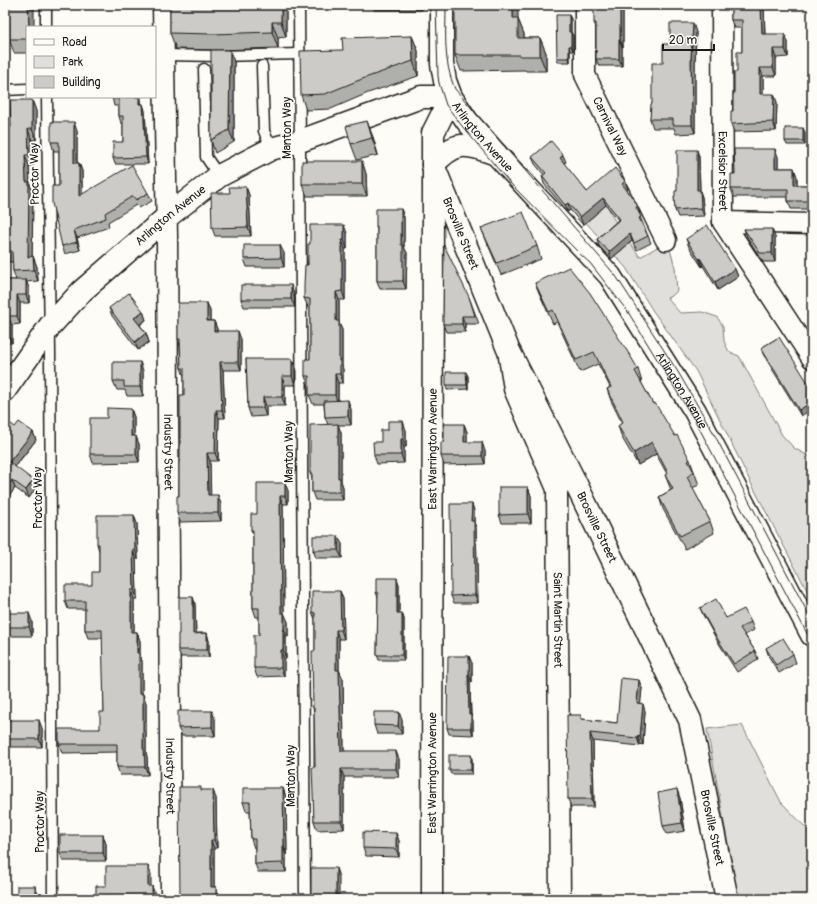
<svg xmlns="http://www.w3.org/2000/svg" width="817" height="904" font-family="Pangolin,sans-serif">
  <style>
    .green { fill: #e0dfdb; stroke: #7e7e7c }
    .lines { fill: none; stroke-linecap: round; stroke-linejoin: round }
    .service-casing { stroke: #1c1c1c; stroke-width: 13 }
    .minor-casing { stroke: #1c1c1c; stroke-width: 23 }
    .tertiary-casing { stroke: #1c1c1c; stroke-width: 25 }
    .secondary-casing { stroke: #1c1c1c; stroke-width: 25 }
    .service { stroke: #fdfcf7; stroke-width: 10 }
    .minor { stroke: #fdfcf7; stroke-width: 20 }
    .tertiary { stroke: #fdfcf7; stroke-width: 22 }
    .secondary { stroke: #fdfcf7; stroke-width: 22 }
    .tram { stroke: #1c1c1c; stroke-width: 1 }
    .wall { fill: #afafac; stroke: #1c1c1c }
    .shaded-wall { fill: #8f8e8c; stroke: #1c1c1c }
    .building { fill: #cccbc8; stroke: #1c1c1c }
    .labels { text-anchor: middle; dominant-baseline: central; stroke-width: 3.5; stroke-linejoin: round; paint-order: stroke }
    .street-label { font-size: 12px; fill: #1c1c1c; stroke: #fdfcf7 }
  </style>
  <rect width="100%" height="100%" fill="#fdfcf7"/>
  <filter id="ink" filterUnits="userSpaceOnUse"><feTurbulence type="fractalNoise" baseFrequency=".025" numOctaves="2"/><feDisplacementMap in="SourceGraphic" scale="8" xChannelSelector="R" yChannelSelector="G"/><feConvolveMatrix kernelMatrix="1 2 1 2 8 2 1 2 1" color-interpolation-filters="sRGB"/></filter>
  <g filter="url(#ink)">
    <g class="green">
      <path d="M600,189L613,218L640,257L661,245L669,246L675,267L677,291L673,295L667,298L680,313L702,312L717,317L723,326L724,341L729,352L739,356L782,435L794,448L812,458V600L750,481L696,371L653,311L626,268L575,210Z"/>
      <path d="M742,725L781,802L812,834V899H738L707,729Z"/>
    </g>
    <g class="lines">
      <defs>
        <g id="service">
          <path d="M46,5V27"/>
          <path d="M299,5L305,899"/>
          <path d="M164,55L219,56L299,54"/>
          <path d="M262,66L264,131L271,149"/>
          <path d="M204,69L206,157L219,176"/>
          <path d="M5,90L27,89"/>
          <path d="M47,97L50,353L53,899"/>
        </g>
        <g id="minor">
          <path id="s1" d="M163,5L167,237L171,899"/>
          <path id="s2" d="M585,5V75L666,240"/>
          <path id="s3" d="M722,5L723,222L812,358"/>
          <path d="M723,222L812,224"/>
          <path id="s4" d="M509,357L514,389L557,489L560,899"/>
          <path id="s5" d="M432,899L433,167"/>
        </g>
        <g id="tertiary">
          <path id="s6" d="M451,97L433,133V165L508,349L575,482L690,720L727,899"/>
        </g>
        <g id="secondary">
          <path id="s7" d="M442,5V64L445,81L451,97L467,121L496,154L610,276L695,411L812,635"/>
          <path d="M433,165C455,140 466,143 496,154"/>
          <path id="s8" d="M5,390L50,326L82,291L167,217L219,176L271,149L300,141L421,97H451"/>
        </g>
      </defs>
      <use href="#service" class="service-casing"/>
      <use href="#minor" class="minor-casing"/>
      <use href="#tertiary" class="tertiary-casing"/>
      <use href="#secondary" class="secondary-casing"/>
      <use href="#service" class="service"/>
      <use href="#minor" class="minor"/>
      <use href="#tertiary" class="tertiary"/>
      <use href="#secondary" class="secondary"/>
      <g class="tram">
        <path d="M436,5L438,76L439,83L446,105L462,126L509,182L581,255L590,263L628,312L698,426L812,643"/>
        <path d="M446,5C446,35 443,61 455,89L616,276L678,372L712,430L812,621"/>
      </g>
    </g>
    <g class="wall">
      <path d="M5,5H40V7H34L27,27V53H14L9,39V36H5Z"/>
      <rect x="52" y="5" width="32" height="2"/>
      <path d="M118,5H147V8H119Z"/>
      <path d="M170,5H286V37L278,38V48L219,50L176,49L170,33Z"/>
      <path d="M372,5H422V10H374Z"/>
      <path d="M623,5V47H622V66H599L596,59V27L594,23Z"/>
      <path d="M731,5H764L765,34L788,42V57L776,58V76H763V94L777,102L776,131L734,132L731,124L734,94L737,72L742,52V28H734L731,20Z"/>
      <path d="M569,15L571,19V32L573,36V51H570V62H558L557,58Z"/>
      <path d="M518,19L524,34V38H540L546,53V71H526L525,70L461,71L455,55Z"/>
      <path d="M696,32L695,66V133L676,134L674,128H653L650,119L652,104L670,44Z"/>
      <path d="M412,36L418,51V76L368,93L331,109L306,110L301,95L343,50Z"/>
      <path d="M234,62V142L215,153L211,140Z"/>
      <path d="M112,97L143,104L145,111L148,164H115L113,158L123,142V123H121L119,116V106H114Z"/>
      <path d="M32,100L36,111V140H32L33,166H29L30,185L33,193L32,256H33L37,267L38,281L26,282L29,288V303H20V324L12,325V343H5V280H16L13,271V262H9L5,251L11,127Z"/>
      <path d="M77,131V163H79L82,171V194L148,193L152,201L139,208L136,205L108,222L109,227L77,238L80,250L65,254L62,246L59,186V151H54L51,142Z"/>
      <path d="M805,132V145H787L785,141Z"/>
      <path d="M373,137L378,155L357,160L351,144Z"/>
      <path d="M775,149L778,157V168H794L797,177V185H812V209H791L788,201V197H734L731,189L735,174Z"/>
      <path d="M697,150L699,157L700,191L702,197L704,216L678,217L675,210V196L677,191Z"/>
      <path d="M532,157L566,162L564,164L587,192L628,189L627,190L638,207L640,214H639L643,224L648,236L651,243L637,250L632,241L611,259L599,246L597,239L618,220L606,205L583,225L570,210L568,212L567,211L544,184L542,176L544,175L535,164Z"/>
      <path d="M362,161L366,174L367,196H307L302,184Z"/>
      <path d="M246,187L249,195L251,236H215L212,228L230,193Z"/>
      <path d="M401,209L404,217V247L407,253L406,289H380L377,281V230L376,226Z"/>
      <path d="M481,228L537,246L541,259L501,275L486,240Z"/>
      <path d="M744,229L775,237V262H763L747,237Z"/>
      <path d="M347,233V249H345V300H339V323L342,330V365L343,370V383H338V401L351,409V425H338L341,433V481L343,487V500H315L312,492V478L310,473L328,425L325,417L324,404H313L309,395V385H308L305,376L310,359V307H308L304,298L310,244Z"/>
      <path d="M686,239L735,269L738,277L718,290L703,266L702,267L689,247Z"/>
      <path d="M284,253V267H247L244,259Z"/>
      <path d="M535,283L638,369L642,382H641L653,404L690,460L699,485L692,488L710,521L714,533L685,549L663,509L659,497L671,490L665,475L667,474L656,454L638,465L622,438L618,426L622,423L611,401L607,389L610,387L598,364L580,372L557,322L553,324L540,295Z"/>
      <path d="M294,294L295,307H244L241,299Z"/>
      <path d="M469,297L479,324H465V332H446L443,324Z"/>
      <path d="M207,303L210,311V321H214L217,329V331L241,339V370H223L225,418H219L218,461H210V495L221,504V521L180,522L177,513L179,496L180,461L184,395V376L181,368L180,346L178,339Z"/>
      <path d="M109,308L143,311L146,320L140,325L146,333L149,342L138,350L112,316Z"/>
      <path d="M779,337L801,416L763,354L761,348Z"/>
      <path d="M246,359L295,368V385H285V406H266V416L251,417L248,408Z"/>
      <path d="M140,362L143,371V396H127L125,390H117L113,381Z"/>
      <path d="M468,376V389L447,390L446,385Z"/>
      <path d="M131,409L134,417V436L139,444V462L93,463L90,454L107,418Z"/>
      <path d="M464,424L467,432V442L485,451V464L444,465L441,456L444,442Z"/>
      <path d="M15,427L33,432L36,440L15,467L36,488L29,498L15,488L5,502Z"/>
      <path d="M406,430V447H404V463L377,464L374,455L381,442Z"/>
      <path d="M285,483L288,491V504H283L284,613L288,622V637H286V659H284V676L257,677L254,668L259,635V617H256L253,608V534L251,530L257,514Z"/>
      <path d="M528,487L531,496V523H502L499,515Z"/>
      <path d="M472,504L474,511V522L476,528L478,603H454L451,596Z"/>
      <path d="M134,515L137,524L138,559H136L137,599H134V632H137L140,641V656L142,661V694H143L146,703V753L147,757L148,775H120L117,767V752L62,753L59,744L100,729L104,712L103,638H88L85,630V609H68L65,601L92,585L99,572V551L97,544Z"/>
      <path d="M342,544V558H316L313,550Z"/>
      <path d="M399,584V613H402L404,619V660H379L377,655L378,598L376,592Z"/>
      <path d="M340,591L343,599L344,639H339V670L343,679L344,751L399,759V777H344V829L317,830L314,821V712L313,708L315,651V619L312,612Z"/>
      <path d="M193,597L195,604L196,633H207L209,641V657H181L178,650L179,634Z"/>
      <path d="M700,608L726,618L751,622L754,630L745,635L755,651L758,659L737,672L718,642L703,615Z"/>
      <path d="M5,613L32,621V636H5Z"/>
      <path d="M766,648L793,654L796,663L779,673L769,657Z"/>
      <path d="M472,663V682H470L471,714L473,721V735L449,734L447,728Z"/>
      <path d="M642,688L640,703L645,711L643,745L640,744V746L593,741L594,807H571L568,799L582,719L617,723Z"/>
      <path d="M215,719V736H182L178,728Z"/>
      <path d="M5,720L42,728V747H7V761H5Z"/>
      <path d="M402,720V734H377L374,725Z"/>
      <path d="M472,759V774H451L449,770Z"/>
      <path d="M283,788L286,797L287,855H286V872H258L255,864V848H254L251,839L250,811H246L243,802Z"/>
      <path d="M202,790L216,798L217,848H214V887H216L219,895V899H180Z"/>
      <path d="M680,798L685,831L667,834L663,826Z"/>
      <path d="M396,833L399,841V857L366,856L363,848Z"/>
      <path d="M103,835L106,844V861H63L60,853Z"/>
    </g>
    <g class="shaded-wall">
      <path d="M28,5H33L34,7V27H29Z"/>
      <path d="M281,5H286V37L281,22Z"/>
      <path d="M513,5H518V19L524,34V53L518,38L513,18Z"/>
      <path d="M620,5H623V47L620,40Z"/>
      <path d="M761,5H764L765,42L762,34Z"/>
      <path d="M569,15L571,19V36L569,32Z"/>
      <path d="M272,22L278,38V48L272,32Z"/>
      <path d="M693,23L696,32L695,66V133L692,125L691,58Z"/>
      <path d="M571,32L573,36V51L571,46Z"/>
      <path d="M785,34L788,42V57L785,49Z"/>
      <path d="M412,36L418,51V76L413,61Z"/>
      <path d="M540,38L546,53V71L540,56Z"/>
      <path d="M619,40L622,47V66L619,59Z"/>
      <path d="M569,46L570,51V62L569,58Z"/>
      <path d="M773,49L776,58V76L773,68Z"/>
      <path d="M230,50L234,62V142L229,130Z"/>
      <path d="M760,68L763,76V102L760,94Z"/>
      <path d="M774,94L777,102L776,131L773,122Z"/>
      <path d="M139,97H141L142,111L139,104Z"/>
      <path d="M32,100L36,111V140L32,129Z"/>
      <path d="M143,104L145,111L148,164L146,157Z"/>
      <path d="M367,121L373,137L378,155L372,138Z"/>
      <path d="M74,122L77,131V171L74,163Z"/>
      <path d="M803,128L805,132V145L803,141Z"/>
      <path d="M28,129L32,140L33,166L29,155Z"/>
      <path d="M775,149L778,157V176L775,168Z"/>
      <path d="M697,150L699,157L700,191L702,197L704,216L701,208L697,190Z"/>
      <path d="M25,155L29,166L30,185L33,193L32,268L28,257Z"/>
      <path d="M563,155L566,162L562,165L560,158Z"/>
      <path d="M362,161L366,174L367,196L362,184Z"/>
      <path d="M79,163L82,171V204L79,196Z"/>
      <path d="M794,168L797,177V193L794,185Z"/>
      <path d="M625,181L628,189L624,191L622,184Z"/>
      <path d="M246,187L249,195L251,236L248,227Z"/>
      <path d="M603,198L606,205L583,225L580,217Z"/>
      <path d="M568,203L570,210L568,212L565,205Z"/>
      <path d="M401,209L404,217V247L407,253L406,289L403,281L401,245Z"/>
      <path d="M344,225L347,233V249L344,240Z"/>
      <path d="M772,229L775,237V262L772,253Z"/>
      <path d="M74,230L77,238L80,250L77,242Z"/>
      <path d="M630,234L632,241L611,259L609,252Z"/>
      <path d="M342,240L345,249V300L342,291Z"/>
      <path d="M280,245L284,253V267L281,258Z"/>
      <path d="M33,256L37,267L38,281L34,270Z"/>
      <path d="M700,258L703,266L702,267L699,259Z"/>
      <path d="M735,269L738,277L718,290L715,282Z"/>
      <path d="M26,280L29,288V303L26,295Z"/>
      <path d="M291,285L294,294L295,307L291,299Z"/>
      <path d="M336,292L339,300V323L342,330V365L343,370V383L340,374L339,361L336,321Z"/>
      <path d="M17,295L20,303V324L17,316Z"/>
      <path d="M207,303L210,311V329L207,321Z"/>
      <path d="M143,311L146,320L137,326L134,318Z"/>
      <path d="M8,316L12,325V343L8,335Z"/>
      <path d="M462,316L465,324V332L462,324Z"/>
      <path d="M214,321L217,329V339L214,331Z"/>
      <path d="M238,331L241,339V370L238,362Z"/>
      <path d="M146,333L149,342L138,350L135,342Z"/>
      <path d="M292,359L295,368V385L292,376Z"/>
      <path d="M140,362L143,371V396L140,387Z"/>
      <path d="M220,362L223,370L225,418L222,410Z"/>
      <path d="M466,372L468,376V389L467,385Z"/>
      <path d="M335,374L338,383V404L335,395Z"/>
      <path d="M282,376L285,385V406L282,397Z"/>
      <path d="M263,397L266,406V416L263,408Z"/>
      <path d="M348,400L351,409V425L348,416Z"/>
      <path d="M812,402V409L801,416L799,410Z"/>
      <path d="M131,409L134,417V444L131,436Z"/>
      <path d="M216,410L219,418L218,461L215,453Z"/>
      <path d="M403,421L406,430V447L403,439Z"/>
      <path d="M338,424L341,433V481L343,487V500L340,492L338,478Z"/>
      <path d="M464,424L467,432V451L464,442Z"/>
      <path d="M33,432L36,440L12,470L9,462Z"/>
      <path d="M136,436L139,444V462L136,454Z"/>
      <path d="M401,439L404,447V463L401,455Z"/>
      <path d="M482,442L485,451V464L482,456Z"/>
      <path d="M652,442L656,454L638,465L634,453Z"/>
      <path d="M207,453L210,461L211,504L208,495Z"/>
      <path d="M12,480L15,488L5,502V489Z"/>
      <path d="M33,480L36,488L29,498L26,490Z"/>
      <path d="M285,483L288,491V504L285,496Z"/>
      <path d="M528,487L531,496V523L528,514Z"/>
      <path d="M218,495L221,504V521L218,513Z"/>
      <path d="M280,496L283,504L284,622L281,613Z"/>
      <path d="M472,504L474,511V522L476,528L478,603L475,595L471,521Z"/>
      <path d="M134,515L137,524L138,559L135,550Z"/>
      <path d="M338,536L342,544V558L338,550Z"/>
      <path d="M133,550L136,559L137,599L134,590Z"/>
      <path d="M397,578L399,584V619L397,613Z"/>
      <path d="M131,590L134,599V641L131,632Z"/>
      <path d="M340,591L343,599L344,639L341,630Z"/>
      <path d="M193,597L195,604L196,641L193,634Z"/>
      <path d="M29,613L32,621V636L29,627Z"/>
      <path d="M284,613L288,622V637L284,629Z"/>
      <path d="M402,613L404,619V660L402,655Z"/>
      <path d="M283,629L286,637V659L283,650Z"/>
      <path d="M336,630L339,639V679L336,670Z"/>
      <path d="M137,632L140,641V656L142,661V703L139,694Z"/>
      <path d="M207,633L209,641V657L207,650Z"/>
      <path d="M281,650L284,659V676L281,668Z"/>
      <path d="M469,656L472,663V682L469,675Z"/>
      <path d="M339,670L343,679L344,759L341,751Z"/>
      <path d="M468,675L470,682L471,720V714L473,721V735L471,728L469,714Z"/>
      <path d="M639,680L642,688L640,711L637,703Z"/>
      <path d="M143,694L146,703V753L147,757L148,775L145,767L143,749Z"/>
      <path d="M643,704L645,711L643,745L640,737Z"/>
      <path d="M212,711L215,719V736L212,727Z"/>
      <path d="M399,712L402,720V734L398,726Z"/>
      <path d="M39,720L42,728V747L39,739Z"/>
      <path d="M590,733L593,741L594,807L592,799Z"/>
      <path d="M638,736L640,744V746L637,738Z"/>
      <path d="M5,742L7,747V761L5,756Z"/>
      <path d="M396,751L399,759V777L396,769Z"/>
      <path d="M471,755L472,759V774L471,770Z"/>
      <path d="M341,769L344,777V829L341,821Z"/>
      <path d="M283,788L286,797L287,855L284,846Z"/>
      <path d="M677,789L680,798L685,831L682,823Z"/>
      <path d="M213,790L216,798L217,848L214,840Z"/>
      <path d="M396,833L399,841V857L396,849Z"/>
      <path d="M103,835L106,844V861L103,853Z"/>
      <path d="M211,840L214,848V895L211,887Z"/>
      <path d="M283,846L286,855V872L283,863Z"/>
      <path d="M148,866L151,874V894L148,886Z"/>
      <path d="M336,868L339,877V899H336Z"/>
      <path d="M35,886L38,894V899H35Z"/>
      <path d="M152,886L155,894V899H152Z"/>
      <path d="M216,887L219,895V899H216Z"/>
    </g>
    <g class="building">
      <path d="M5,5H28L29,27H27V39H9V22H5Z"/>
      <path d="M170,5H281V22H272V32L213,34L170,33Z"/>
      <path d="M455,5H513V18H518V38H540V56H520V55H455Z"/>
      <path d="M594,5H620V40H619V59H596V23H594Z"/>
      <path d="M731,5H761L762,34H785V49H773V68H760V94H774L773,122L731,124V111H733V94H734V72H737V52H742V20H731Z"/>
      <path d="M556,15H569V32H571V46H569V58H557Z"/>
      <path d="M670,23H693L691,58L692,125H673V119H650L651,104H652V63H663V44H670Z"/>
      <path d="M412,36L413,61L362,79L325,94L301,95L300,51L343,50L342,38Z"/>
      <path d="M211,50H230L229,130L211,140Z"/>
      <path d="M112,97H139V104H143L146,157L113,158V142H123V116H119V99H112Z"/>
      <path d="M10,100H32V129H28L29,155H25L26,182H29L28,257L33,256L34,270L13,271L12,251H5V127H11Z"/>
      <path d="M367,121L372,138L351,144L346,126Z"/>
      <path d="M51,122H74V163H79V196L132,165L148,193L136,200L133,196L105,213L106,218L74,230L77,242L62,246L52,203V186H59V142H51Z"/>
      <rect x="785" y="128" width="18" height="13"/>
      <path d="M551,141L563,155L560,158L587,192L615,168L625,181L622,184L633,198L638,207H636L641,217L639,218L648,236L634,243L630,234L609,252L597,239L620,219L603,198L580,217L568,203L565,205L564,204L542,176L546,173L532,157Z"/>
      <path d="M734,149H775V168H794V185H812V201H788V189H731V174H735Z"/>
      <path d="M677,150H697V190H700L701,208L675,210L674,197L675,196V191H677Z"/>
      <rect x="302" y="161" width="60" height="23"/>
      <path d="M229,187H246L248,227L212,228L211,193H230Z"/>
      <path d="M376,209H401V245H403V281H377V226H376Z"/>
      <path d="M523,212L537,246L497,263L481,228Z"/>
      <path d="M310,225H344V240H342V291L336,292V321H339V361H340V374H335V395H309V376H305V359H310V299L304,298V285L305,265H308V244H310Z"/>
      <path d="M707,225L735,269L715,282L700,258L699,259L686,239Z"/>
      <path d="M744,229H772V253H760Z"/>
      <path d="M244,245H280L281,258L244,259Z"/>
      <path d="M444,245L469,297L475,316H462V324H443Z"/>
      <path d="M569,267L590,293L631,357L638,369L635,371L653,404L655,403L675,436L677,435L690,460L688,461L694,472L687,477L710,521L680,536L659,497L673,489L665,475L668,473L652,442L634,453L618,426L623,422L607,389L611,387L594,352L576,360L553,310L549,312L535,283Z"/>
      <path d="M5,280H26V295H17V316H8V335H5Z"/>
      <rect x="241" y="285" width="50" height="14"/>
      <path d="M129,293L143,311L134,318L146,333L135,342L109,308Z"/>
      <path d="M178,303H207V321H214V331H238V362H220L222,410H216L215,453H207L208,495H218V513H177V496H179V461H180V395H184V368H181L180,339H178Z"/>
      <path d="M779,337L812,389V402L799,410L761,348Z"/>
      <path d="M246,359H292V376H282V397H263V408H248Z"/>
      <path d="M113,362H140V387H124V381H113Z"/>
      <path d="M446,372H466L467,385H446Z"/>
      <path d="M348,400V416L325,417L324,401Z"/>
      <path d="M107,408L131,409V436H136V454H90V418H107Z"/>
      <path d="M7,421L15,427L19,422L33,432L9,462L33,480L26,490L12,480L5,489V424Z"/>
      <path d="M388,421H403V439H401V455H374L373,442H381V430H388Z"/>
      <path d="M338,424V478H340V492H312V473H310V425Z"/>
      <path d="M444,424H464V442H482V456H441V442H444Z"/>
      <path d="M257,483H285V496H280L281,613H284V629H283V650H281V668H254V635H259V608H253V530H251V514H257Z"/>
      <path d="M499,487H528V514L499,515Z"/>
      <path d="M450,504H472L471,521H474L475,595L451,596Z"/>
      <path d="M97,515H134L135,550H133L134,590H131V632H137V653H139V694H143V749H144L145,767H117V744H59V729H100V712H104L102,630H85V601H65V585H92V572H99V544H97Z"/>
      <rect x="313" y="536" width="25" height="14"/>
      <path d="M376,578H397V613H402V655H377L378,592H376Z"/>
      <path d="M312,591H340L341,630H336V670H339L341,751H396V769H341V821H314L312,767H315L314,708H313L312,651H315V613L312,612Z"/>
      <path d="M179,597H193V634L207,633V650H178V634H179Z"/>
      <path d="M716,599L726,618L744,609L751,622L740,628L755,651L734,664L715,635L700,608Z"/>
      <rect x="5" y="613" width="24" height="14"/>
      <path d="M783,638L793,654L776,665L766,648Z"/>
      <path d="M448,656H469V675H468L469,714H471V728H447Z"/>
      <path d="M621,678L639,680L637,703L643,704L640,737L638,736L637,738L590,733L592,799H568L567,715H581V719L617,723Z"/>
      <path d="M178,711H212V727L178,728Z"/>
      <path d="M374,712H399L398,726L374,725Z"/>
      <rect x="5" y="720" width="34" height="19"/>
      <rect x="449" y="755" width="22" height="15"/>
      <path d="M179,787H201V790H213L214,840H211V887H216V899H180Z"/>
      <path d="M243,788H283L284,846H283V863L255,864V839H251L250,802H243Z"/>
      <path d="M677,789L682,823L663,826L658,793Z"/>
      <path d="M363,832L396,833V849L363,848Z"/>
      <rect x="60" y="835" width="43" height="18"/>
      <path d="M106,866H148V886H152V899H96V886H106Z"/>
      <rect x="311" y="868" width="25" height="31"/>
      <rect x="17" y="886" width="18" height="13"/>
    </g>
  </g>
  <g class="labels">
    <g class="street-label">
      <text stroke="none"><textPath href="#s2" startOffset="127">Carnival Way</textPath></text>
      <text transform="translate(287 128) rotate(-90)">Manton Way</text>
      <text stroke="none"><textPath href="#s7" startOffset="144">Arlington Avenue</textPath></text>
      <text stroke="none"><textPath href="#s3" startOffset="166">Excelsior Street</textPath></text>
      <text transform="translate(35 174) rotate(-91)">Proctor Way</text>
      <text stroke="none"><textPath href="#s8" startOffset="242">Arlington Avenue</textPath></text>
      <text stroke="none"><textPath href="#s6" startOffset="146">Brosville Street</textPath></text>
      <text stroke="none"><textPath href="#s7" startOffset="468">Arlington Avenue</textPath></text>
      <text stroke="none"><textPath href="#s5" startOffset="450">East Warrington Avenue</textPath></text>
      <text stroke="none"><textPath href="#s1" startOffset="447">Industry Street</textPath></text>
      <text transform="translate(289 452) rotate(-90)">Manton Way</text>
      <text transform="translate(38 498) rotate(-90)">Proctor Way</text>
      <text stroke="none"><textPath href="#s6" startOffset="470">Brosville Street</textPath></text>
      <text stroke="none"><textPath href="#s4" startOffset="272">Saint Martin Street</textPath></text>
      <text stroke="none"><textPath href="#s5" startOffset="126">East Warrington Avenue</textPath></text>
      <text stroke="none"><textPath href="#s1" startOffset="771">Industry Street</textPath></text>
      <text transform="translate(291 776) rotate(-90)">Manton Way</text>
      <text transform="translate(40 822) rotate(-90)">Proctor Way</text>
      <text stroke="none"><textPath href="#s6" startOffset="794">Brosville Street</textPath></text>
    </g>
  </g>
  <rect width="817" height="904" fill="none" stroke="#fdfcf7" stroke-width="20"/>
  <rect x="10" y="10" width="797" height="884" fill="none" stroke="#1c1c1c" stroke-width="1.5" filter="url(#ink)"/>
  <rect x="26" y="26" width="130" height="72" fill="#fdfcf7" stroke="#a3a29f"/>
  <rect x="34" y="39" width="20" height="6" fill="#fdfcf7" stroke="#a3a29f"/>
  <text x="62" y="46" font-size="12" fill="#1c1c1c">Road</text>
  <rect x="34" y="56" width="20" height="12" fill="#e0dfdb" stroke="#a3a29f"/>
  <text x="62" y="66" font-size="12" fill="#1c1c1c">Park</text>
  <rect x="34" y="76" width="20" height="12" fill="#cccbc8" stroke="#a3a29f"/>
  <text x="62" y="86" font-size="12" fill="#1c1c1c">Building</text>
  <path d="M663 44v6h51v-6" fill="none" stroke="#1c1c1c" stroke-width="2"/>
  <text x="669" y="44" font-size="12" fill="#1c1c1c" stroke="#fdfcf7" stroke-width="3" paint-order="stroke">20 m</text>
</svg>
